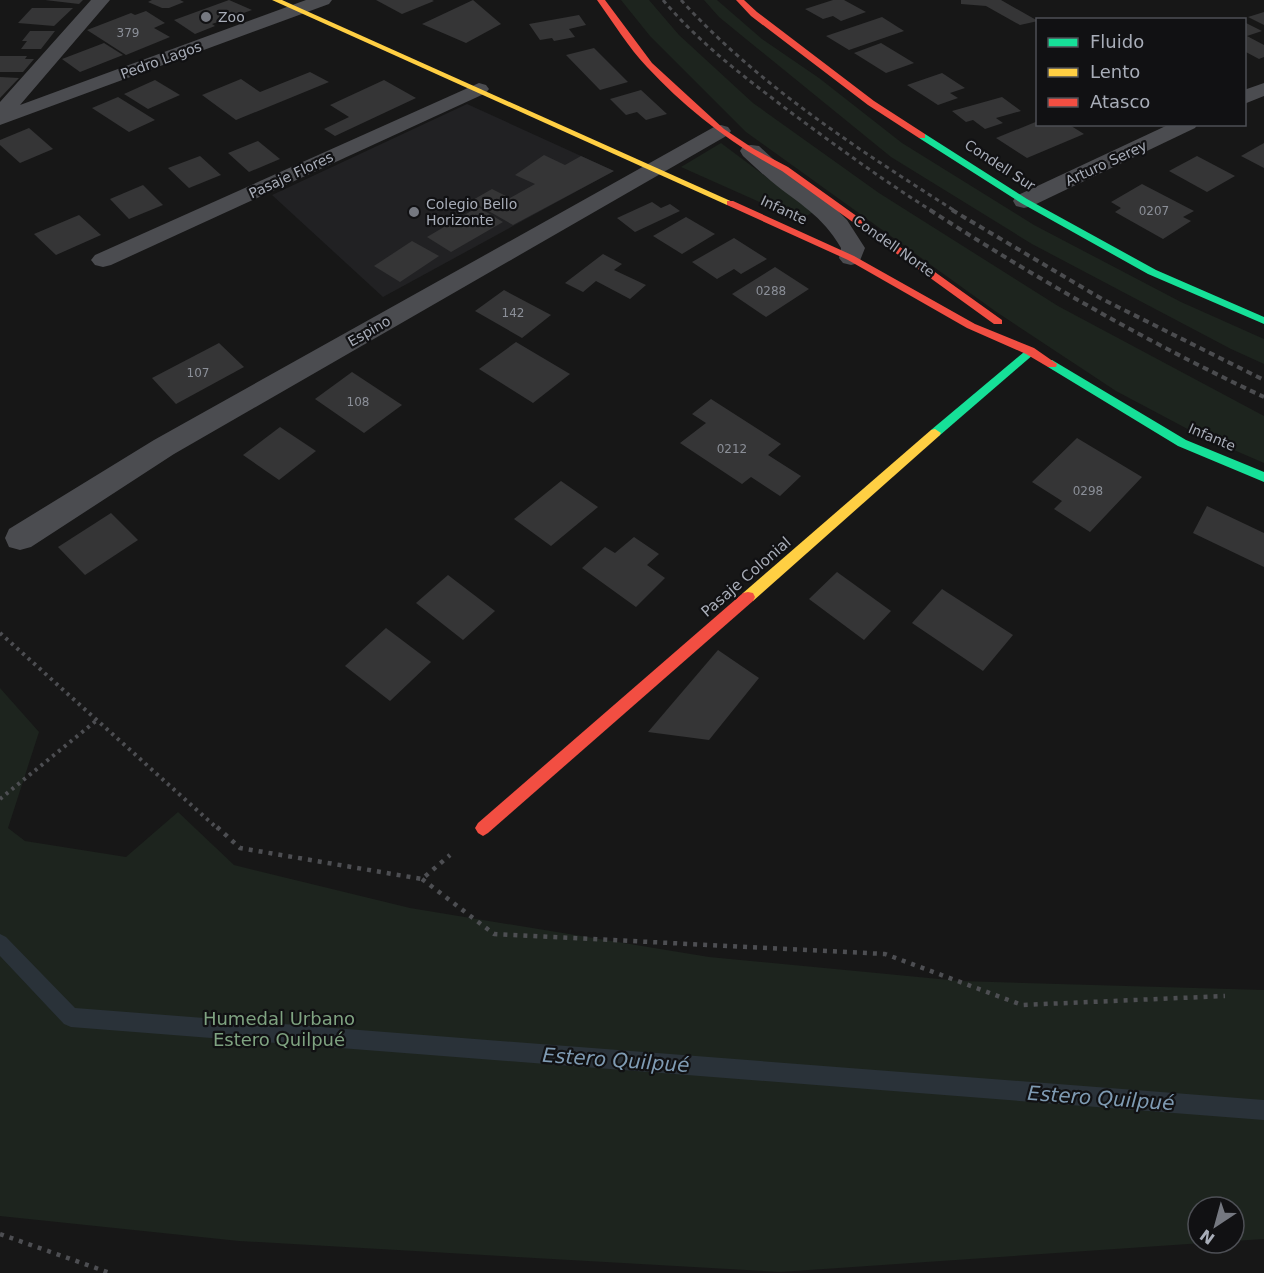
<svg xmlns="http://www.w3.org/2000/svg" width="1264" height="1273" font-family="'DejaVu Sans',sans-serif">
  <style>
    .built { fill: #212123 }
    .green { fill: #1d241e }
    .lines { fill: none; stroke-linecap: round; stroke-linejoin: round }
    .stream { fill: #2a3239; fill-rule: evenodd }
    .building { fill: #353536 }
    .path-far1 { stroke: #4d4e52; stroke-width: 4; stroke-dasharray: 3 4.5; stroke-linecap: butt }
    .path { stroke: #4d4e52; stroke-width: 4.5; stroke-dasharray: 4 6; stroke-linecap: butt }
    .street { fill: #4b4c50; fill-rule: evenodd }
    .fast { fill: #16e098; fill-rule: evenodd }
    .slow { fill: #ffcf43; fill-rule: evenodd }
    .jam { fill: #f24e42; fill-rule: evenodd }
    .rail-far1 { stroke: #4b4c4f; stroke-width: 3; stroke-dasharray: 4.5 4; stroke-linecap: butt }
    .rail { stroke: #4b4c4f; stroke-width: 4; stroke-dasharray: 6 4.5; stroke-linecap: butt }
    .poi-dot { fill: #757880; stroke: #111113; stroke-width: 2 }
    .labels { text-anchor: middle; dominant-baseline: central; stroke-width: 4.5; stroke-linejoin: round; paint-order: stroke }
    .number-label { font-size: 12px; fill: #8b8f98 }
    .far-poi-label { font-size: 14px; fill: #a8adb8; stroke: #111113; text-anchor: start }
    .far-street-label { font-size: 14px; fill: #a8adb8; stroke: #111113 }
    .street-label { font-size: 15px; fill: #a8adb8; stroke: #111113 }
    .near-park-label { font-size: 18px; fill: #7fa381; stroke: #111113 }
    .near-water-label { font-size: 20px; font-style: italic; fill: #7f9bb3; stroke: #111113 }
  </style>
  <rect width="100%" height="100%" fill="#171717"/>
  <path class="built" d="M467,104L614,171L383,297L272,195Z"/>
  <g class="green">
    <path d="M621,0H649L679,35L753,103L879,193L1058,306L1264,416V463L1197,434L1116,391L995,311L746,132L650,36Z"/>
    <path d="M704,0H717L762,39L819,78L902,143L1034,225L1181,302L1264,339V364L1231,349L1032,244L891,157L719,17Z"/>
    <path d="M721,143L813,212L800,220L681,167Z"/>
    <path d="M0,688L39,732L8,828L25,841L126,857L178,812L234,865L410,908L709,957L960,981L1264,990V1239L1234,1241V1207H1198V1243H1203L780,1272L239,1241L0,1216Z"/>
  </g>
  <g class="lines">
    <path class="stream" d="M0,934L6,937L75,1008L1264,1100V1120L71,1027L64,1024L0,956Z"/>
  </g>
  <g class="building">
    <path d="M45,0H83L79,4Z"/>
    <path d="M152,0H180L184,2L169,8H162L148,2Z"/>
    <path d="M229,0L252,10L212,24L215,26L195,34L174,20Z"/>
    <path d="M376,0H432L434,1L402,14Z"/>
    <path d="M473,0L501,24L466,43L422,24Z"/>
    <path d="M833,0H844L866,12L841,21L833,16L823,19L805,9Z"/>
    <path d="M961,0H1001L1038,21L1020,25L986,6L961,4Z"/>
    <path d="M32,8H73L54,26L18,23Z"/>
    <path d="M146,11L165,23L154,28L170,37L126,55L87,30L131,13L135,15Z"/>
    <path d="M1264,12V25L1248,17Z"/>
    <path d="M579,15L586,25L569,29L575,37L554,41L552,38L540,40L529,24Z"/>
    <path d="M882,17L904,31L849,50L826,36Z"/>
    <path d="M1244,22L1262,31L1247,36L1264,45V57L1259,59L1244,51Z"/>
    <path d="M30,31H55L41,49H21L27,41H22Z"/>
    <path d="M104,43L123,55L80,72L62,59Z"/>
    <path d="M881,43L914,63L886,73L854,53Z"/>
    <path d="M594,48L628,82L600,90L566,55Z"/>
    <path d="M0,56H27L25,59H34L23,72H0Z"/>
    <path d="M310,72L329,82L236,120L202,95L241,79L260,92Z"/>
    <path d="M942,73L965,88L950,93L958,98L938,105L907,85Z"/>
    <path d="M0,77L19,78L0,98Z"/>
    <path d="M155,80L180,95L148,109L124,94Z"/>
    <path d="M384,80L416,98L335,136L324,129L349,117L330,105Z"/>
    <path d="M641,90L667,114L646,120L637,112L626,115L610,99Z"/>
    <path d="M118,97L155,120L129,132L92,108Z"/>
    <path d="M1002,97L1021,111L996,118L1003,123L985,129L973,120L966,122L952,111Z"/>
    <path d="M1038,121V124H1068L1084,134L1027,158L996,138Z"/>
    <path d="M29,128L53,149L20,163L0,145V140Z"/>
    <path d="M258,141L280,159L249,172L228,153Z"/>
    <path d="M1264,143V168L1241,156Z"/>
    <path d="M544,155L565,165L581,156L614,171L513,225L471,201L492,189L510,198L535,184L515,175Z"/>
    <path d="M200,156L221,175L189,188L168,168Z"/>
    <path d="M1197,156L1235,176L1207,192L1169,171Z"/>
    <path d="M1142,184L1194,211L1183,217L1191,221L1163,239L1115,212L1121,208L1111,202Z"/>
    <path d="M143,185L163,205L129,219L110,199Z"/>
    <path d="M652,202L661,208L670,204L680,211L635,232L617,218Z"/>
    <path d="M478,207L503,222L451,252L427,237Z"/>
    <path d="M79,215L101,235L56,255L34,234Z"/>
    <path d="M686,217L715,234L682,254L653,236Z"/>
    <path d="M734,238L767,259L741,274L734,269L717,279L692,262Z"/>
    <path d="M412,241L439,256L400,282L374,266Z"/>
    <path d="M603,254L622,264L614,270L646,285L630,299L596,281L583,292L565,283Z"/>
    <path d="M775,267L809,289L766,317L732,294Z"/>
    <path d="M504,290L551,315L522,338L475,311Z"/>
    <path d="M516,342L570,374L533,403L479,369Z"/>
    <path d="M219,343L244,367L176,404L152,378Z"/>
    <path d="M352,372L402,405L364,433L315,399Z"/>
    <path d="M711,399L781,444L768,455L801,476L780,496L751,477L742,484L680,443L706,423L692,414Z"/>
    <path d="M280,427L316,451L279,480L243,455Z"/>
    <path d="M1077,438L1142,477L1090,532L1054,509L1062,501L1032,482Z"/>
    <path d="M561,481L598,507L551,546L514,519Z"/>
    <path d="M1207,506L1264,533V567L1193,533Z"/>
    <path d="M111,513L138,540L85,575L58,547Z"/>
    <path d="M634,537L659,554L647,565L665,578L636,607L582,568L605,547L615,553Z"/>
    <path d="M837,572L891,611L864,640L809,599Z"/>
    <path d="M448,575L495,611L463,640L416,603Z"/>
    <path d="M942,589L1013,635L983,671L912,623Z"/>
    <path d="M386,628L431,662L390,701L345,666Z"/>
    <path d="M718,650L759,678L709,740L648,732Z"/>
  </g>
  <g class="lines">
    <g class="path-far1">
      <path d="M0,633L218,829"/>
      <path d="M0,799L97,720"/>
    </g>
    <g class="path">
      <path d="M217,827L240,848L422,879L450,855"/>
      <path d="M422,879L494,934L885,954L1022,1005L1225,996"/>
      <path d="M0,1234L110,1273"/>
    </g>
    <g class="street">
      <path d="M91,0H110L20,105L306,0H332L329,4L0,125V102Z"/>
      <path d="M479,83L486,85L489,89L486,93L111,265L103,267L95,265L91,260L95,255Z"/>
      <path d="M1264,83V96L1244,104V90Z"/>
      <path d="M1170,124H1198L1195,128L1032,206L1024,208L1016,206L1013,201L1016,196Z"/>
      <path d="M721,125L728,127L731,131L728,135L174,454L31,547L20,550L9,547L5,538L9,529L154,440L714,127Z"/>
      <path d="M751,145L759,146L786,171L828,201L847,220L865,248L859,263L851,265L843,263L839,258L841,248C822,215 799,204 771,181C761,173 752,164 743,156L740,151L743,146Z"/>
    </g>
    <g class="fast">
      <path d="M919,134H925L1027,199L1156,270L1264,317V324L1148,274L1021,203L919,138Z"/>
      <path d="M1030,347L1035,351L1034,354L939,436H931V430Z"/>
      <path d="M1052,360L1186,440L1264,472V482L1178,446L1048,367V361Z"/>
    </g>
    <g class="slow">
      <path d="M272,0H282L735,203L727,205Z"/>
      <path d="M935,429L941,433L939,436L753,601H743L741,597L743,593L931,430Z"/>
    </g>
    <g class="jam">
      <path d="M597,0H605L652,63L724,129L754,149L788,167L1002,320V324H994L782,171C731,144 686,109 647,67C628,47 613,22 597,0Z"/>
      <path d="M736,0H744L757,12L874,101L925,134V138H919L868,105L751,16Z"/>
      <path d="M727,201H733L854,256L975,324L1034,348L1057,364L1056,367H1048L1026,354L967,328L848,260L727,205Z"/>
      <path d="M748,592L753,593L755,597L753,601L488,833L483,836L478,833L475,828L478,823L743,593Z"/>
    </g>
    <g class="rail-far1">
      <path d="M663,0C701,45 747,79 793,114C839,148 884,181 932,211"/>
      <path d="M681,0C758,85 859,150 955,211"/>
    </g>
    <g class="rail">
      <path d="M930,210C1037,279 1149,343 1264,397"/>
      <path d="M952,210L1102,299L1264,380"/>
    </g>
  </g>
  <g class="poi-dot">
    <circle cx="206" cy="17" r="6"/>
    <circle cx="414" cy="212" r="6"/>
  </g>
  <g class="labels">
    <g class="number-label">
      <text x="128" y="33">379</text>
      <text x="1154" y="211">0207</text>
      <text x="771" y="291">0288</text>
      <text x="513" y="313">142</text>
      <text x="198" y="373">107</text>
      <text x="358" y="402">108</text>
      <text x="732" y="449">0212</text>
      <text x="1088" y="491">0298</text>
    </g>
    <g class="far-poi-label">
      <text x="218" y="17">Zoo</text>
      <text x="426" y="204">Colegio Bello<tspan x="426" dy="16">Horizonte</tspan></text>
    </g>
    <g class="far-street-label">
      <text transform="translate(161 60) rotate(-20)">Pedro Lagos</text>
      <text transform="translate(1106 163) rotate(-25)">Arturo Serey</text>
      <text transform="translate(1000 165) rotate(33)">Condell Sur</text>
      <text transform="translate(291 175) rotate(-25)">Pasaje Flores</text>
      <text transform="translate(784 210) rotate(25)">Infante</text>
      <text transform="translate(894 246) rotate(35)">Condell Norte</text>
      <text transform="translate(369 331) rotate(-30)">Espino</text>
      <text transform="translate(1212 437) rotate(23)">Infante</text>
    </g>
    <g class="street-label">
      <text transform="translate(746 577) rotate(-41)">Pasaje Colonial</text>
    </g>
    <g class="near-park-label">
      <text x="279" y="1018">Humedal Urbano<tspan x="279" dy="21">Estero Quilpué</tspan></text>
    </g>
    <g class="near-water-label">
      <text transform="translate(616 1060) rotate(4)">Estero Quilpué</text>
      <text transform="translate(1101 1098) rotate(4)">Estero Quilpué</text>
    </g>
  </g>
  <rect x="1036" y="18" width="210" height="108" fill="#111113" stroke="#4d4f55" stroke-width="1.5"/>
  <rect x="1048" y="38" width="30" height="9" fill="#16e098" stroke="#4d4f55" stroke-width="1.5"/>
  <text x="1090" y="48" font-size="18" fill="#a8adb8">Fluido</text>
  <rect x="1048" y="68" width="30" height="9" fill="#ffcf43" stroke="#4d4f55" stroke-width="1.5"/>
  <text x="1090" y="78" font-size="18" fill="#a8adb8">Lento</text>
  <rect x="1048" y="98" width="30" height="9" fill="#f24e42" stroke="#4d4f55" stroke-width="1.5"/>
  <text x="1090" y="108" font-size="18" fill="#a8adb8">Atasco</text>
  <g transform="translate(1216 1225) rotate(216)"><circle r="28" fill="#111113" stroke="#4d4f55" stroke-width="1.5"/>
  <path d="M0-4.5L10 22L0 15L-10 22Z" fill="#757880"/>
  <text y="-9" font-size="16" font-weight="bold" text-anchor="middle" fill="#a8adb8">N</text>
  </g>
</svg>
